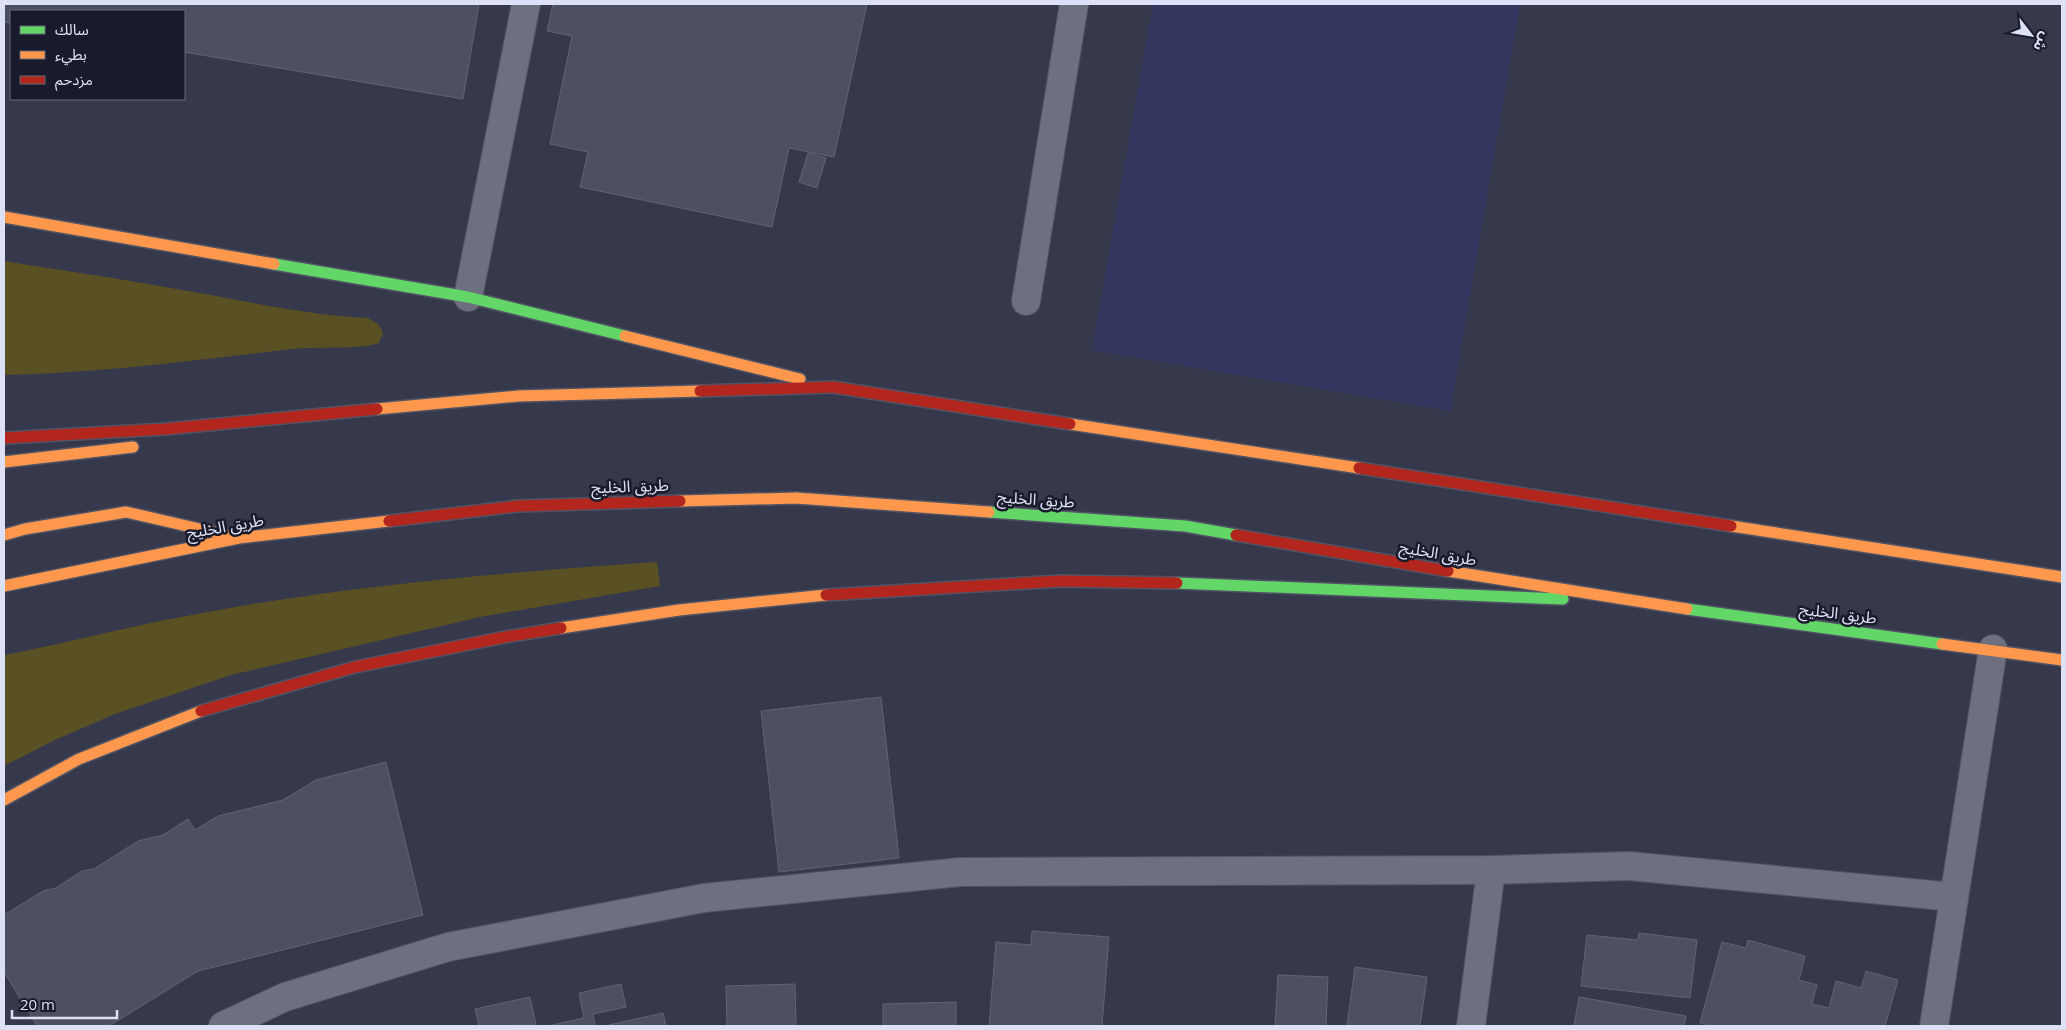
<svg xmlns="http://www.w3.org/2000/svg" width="2066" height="1030" font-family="'Open Sans','Noto Sans Arabic',sans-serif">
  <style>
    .built { fill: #33375f }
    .green { fill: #595024 }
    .building { fill: #4e5061; stroke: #626475 }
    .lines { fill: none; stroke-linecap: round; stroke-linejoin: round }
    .street-casing { stroke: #515465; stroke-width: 30 }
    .fast-casing { stroke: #515465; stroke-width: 14 }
    .slow-casing { stroke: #515465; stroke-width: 14 }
    .jam-casing { stroke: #515465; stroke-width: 14 }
    .street { stroke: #6e707f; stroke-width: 28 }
    .fast { stroke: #63d668; stroke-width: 11 }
    .slow { stroke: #ff974d; stroke-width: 11 }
    .jam { stroke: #b3261e; stroke-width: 11 }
    .labels { text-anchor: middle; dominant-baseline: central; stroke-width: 5; stroke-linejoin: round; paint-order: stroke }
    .street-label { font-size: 16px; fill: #dde1f8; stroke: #191b2b }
  </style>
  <rect width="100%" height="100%" fill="#36384c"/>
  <path class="built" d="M1153,4H1520L1450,411L1092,350Z"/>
  <g class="green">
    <path d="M4,261C57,270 112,277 165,287C233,298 300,315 368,318L378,324L383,333L379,343C357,350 318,346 292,349C196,360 101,373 4,375Z"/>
    <path d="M657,562L660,586L480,617L231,675L115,714L55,740L4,766V655C63,644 122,628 181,617C337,586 498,573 657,562Z"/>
  </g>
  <g class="building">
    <path d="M4,4H479L463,99L184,52V11H11V23L4,22Z"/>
    <path d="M553,4H867L834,157L789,148L772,227L580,187L588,152L550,144L572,36L547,31Z"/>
    <path d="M808,153L826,158L817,188L799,182Z"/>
    <path d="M881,697L899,858L779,872L761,711Z"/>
    <path d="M386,762L423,915L198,971L109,1026H37L4,972V915L43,891L56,888L82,871L94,869L138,841L163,835L188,819L195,830L218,816L283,800L316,780Z"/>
    <path d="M1032,931L1109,937L1102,1026H989L996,942L1031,945Z"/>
    <path d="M1639,933L1697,940L1690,998L1581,986L1587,935L1638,940Z"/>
    <path d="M1748,940L1805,956L1799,980L1817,985L1812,1004L1829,1008L1836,981L1861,988L1866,971L1898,980L1885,1026H1712L1700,1023L1722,942L1746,948Z"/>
    <path d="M1355,967L1427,977L1420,1026H1347Z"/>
    <path d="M1278,975L1328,977L1326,1026H1275Z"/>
    <path d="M621,984L626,1007L593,1014L595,1026H548L584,1018L579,993Z"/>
    <path d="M795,984L796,1026H727L726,986Z"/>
    <path d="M530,997L536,1025L479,1026L475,1009Z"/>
    <path d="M1579,997L1686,1016L1684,1026H1574Z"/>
    <path d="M956,1002V1026H883V1004Z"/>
    <path d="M663,1013L666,1026H609V1025Z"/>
  </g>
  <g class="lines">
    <defs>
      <g id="street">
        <path d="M468,297L526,4"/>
        <path d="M1026,301L1074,4"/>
        <path d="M223,1026L285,997L448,947L704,898L960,872L1491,870L1629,866L1954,897"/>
        <path d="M1471,1026L1491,870"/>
        <path d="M1934,1026L1993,649"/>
      </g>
      <g id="fast">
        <path d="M274,264L468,297L625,336"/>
        <path d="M989,512L1185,526L1236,535"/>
        <path d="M1177,583L1563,599"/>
        <path d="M1687,609L1942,644"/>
      </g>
      <g id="slow">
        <path d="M4,217L274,264"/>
        <path d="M625,336L800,379"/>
        <path d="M377,409L518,396L700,391"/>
        <path d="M1070,424L1359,468"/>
        <path d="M4,462L133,447"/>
        <path d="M680,501L796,498L989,512"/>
        <path d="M1731,526L2062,577"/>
        <path d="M4,535L25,529L126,512L230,536"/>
        <path d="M1448,571L1687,609"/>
        <path d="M4,586L239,538L389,521"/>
        <path d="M561,628L679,610L826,595"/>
        <path d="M1942,644L2062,660"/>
        <path d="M4,800L79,759L201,711"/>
      </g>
      <g id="jam">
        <path d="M700,391L833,387L1070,424"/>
        <path d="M4,438L165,429L377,409"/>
        <path d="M1359,468L1731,526"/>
        <path d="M389,521L518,506L680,501"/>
        <path d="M1236,535L1448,571"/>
        <path d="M826,595L1060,581L1177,583"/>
        <path d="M201,711L355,667L505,637L561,628"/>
      </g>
    </defs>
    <use href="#street" class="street-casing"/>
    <use href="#fast" class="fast-casing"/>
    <use href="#slow" class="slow-casing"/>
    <use href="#jam" class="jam-casing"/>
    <use href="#street" class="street"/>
    <use href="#fast" class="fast"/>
    <use href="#slow" class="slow"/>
    <use href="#jam" class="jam"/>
  </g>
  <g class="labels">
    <g class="street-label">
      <text transform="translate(630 486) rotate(-2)">طريق الخليج</text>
      <text transform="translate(1036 499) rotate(4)">طريق الخليج</text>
      <text transform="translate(225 526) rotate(-10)">طريق الخليج</text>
      <text transform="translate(1438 553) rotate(10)">طريق الخليج</text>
      <text transform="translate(1838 613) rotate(7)">طريق الخليج</text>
    </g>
  </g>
  <rect width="2066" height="1030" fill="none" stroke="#dde1f8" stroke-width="10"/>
  <rect x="10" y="10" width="175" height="90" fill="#191b2b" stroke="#676a7d"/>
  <rect x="20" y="26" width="25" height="8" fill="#63d668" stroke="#676a7d"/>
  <text x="55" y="35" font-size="15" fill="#dde1f8">سالك</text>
  <rect x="20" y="51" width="25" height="8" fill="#ff974d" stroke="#676a7d"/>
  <text x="55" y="60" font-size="15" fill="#dde1f8">بطيء</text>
  <rect x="20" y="76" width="25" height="8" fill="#b3261e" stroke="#676a7d"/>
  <text x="55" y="85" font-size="15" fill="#dde1f8">مزدحم</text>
  <g transform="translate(2031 35) rotate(121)" stroke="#191b2b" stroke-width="4" paint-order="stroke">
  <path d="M0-4L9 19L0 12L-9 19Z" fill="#dde1f8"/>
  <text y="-8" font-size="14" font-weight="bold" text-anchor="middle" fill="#dde1f8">ش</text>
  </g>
  <path d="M12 1010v8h105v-8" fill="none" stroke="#dde1f8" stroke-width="2.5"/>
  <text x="20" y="1010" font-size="15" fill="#dde1f8" stroke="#191b2b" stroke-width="4" paint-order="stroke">20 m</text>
</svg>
